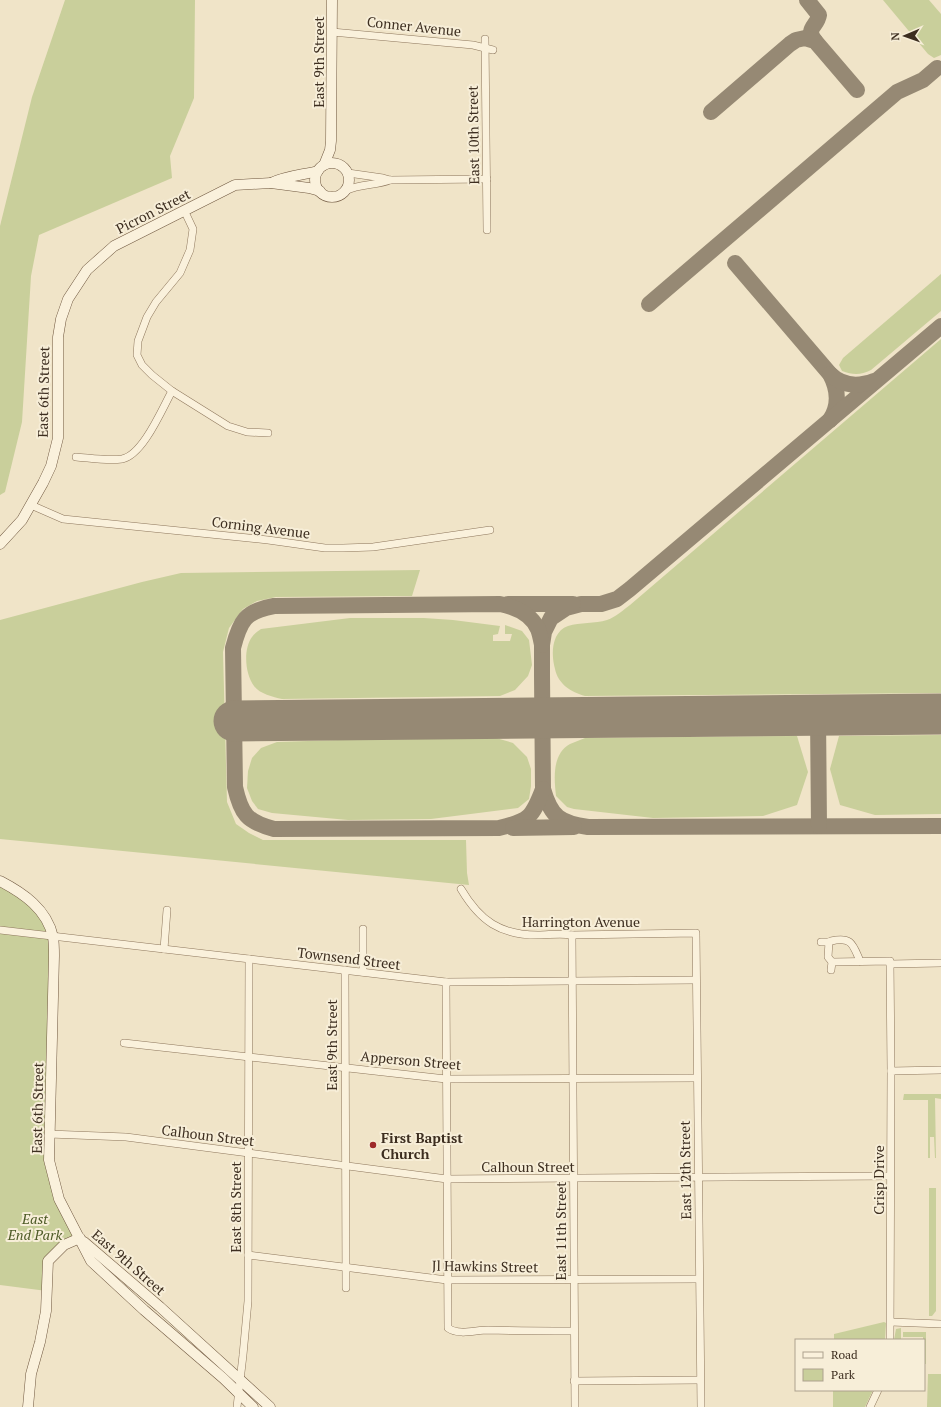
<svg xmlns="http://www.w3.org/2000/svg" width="941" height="1407" font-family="'PT Serif',serif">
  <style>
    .green { fill: #c9cf9b }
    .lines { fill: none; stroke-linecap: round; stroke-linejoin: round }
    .taxiway { stroke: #968974; stroke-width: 16 }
    .runway { stroke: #968974; stroke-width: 41 }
    .street-casing { stroke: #8d765c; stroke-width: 8 }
    .secondary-casing { stroke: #6f573f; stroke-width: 11 }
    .street { stroke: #faf1dc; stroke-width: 7 }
    .secondary { stroke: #faf1dc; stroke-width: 10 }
    .poi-dot { fill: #9e2a2b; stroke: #f7eed8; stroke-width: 1.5 }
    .labels { text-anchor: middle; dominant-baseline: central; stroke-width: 4; stroke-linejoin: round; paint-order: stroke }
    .street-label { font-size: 14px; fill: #3d2e20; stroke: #f7eed8 }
    .poi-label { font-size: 14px; font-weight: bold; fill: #3d2e20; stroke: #f7eed8; text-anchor: start }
    .park-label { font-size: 14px; font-style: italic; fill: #4d5a26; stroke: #f7eed8 }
  </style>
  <rect width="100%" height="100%" fill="#f0e4c8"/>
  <g class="green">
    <path d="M65,0H195L194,98L170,156L172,178L39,235L31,276L22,422L5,492L0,495V226L32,97Z"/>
    <path d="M883,0H929L941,14V55L934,58L928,54Z"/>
    <path d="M941,274V311L871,370C861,375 853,375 842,371L839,365L843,358Z"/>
    <path d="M941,339V693L585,696C571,692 558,684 555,669C551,655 551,632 568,626C580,622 595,624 607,620C616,617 623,610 630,605Z"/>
    <path d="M420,570L412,596L276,597L257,601L243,609L229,628L223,652L227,802L236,824L249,833L263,840H466L467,873L469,885L0,839V620L142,582L181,573Z"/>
    <path d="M350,618H424L453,620L500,626L498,634L493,635V641H510L512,634H505V625L522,631L529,640L532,665L528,676L515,690L500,696L282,699C273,697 260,694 254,686C245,674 243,649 252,637C254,634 258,631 261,629Z"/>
    <path d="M941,735V814L875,815L840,805L830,769L839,736Z"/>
    <path d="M797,736L808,772L797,805L763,816L653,818L574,809L567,807L556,796C554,778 552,754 570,744C575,742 580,740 585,738Z"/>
    <path d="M496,738L513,743L527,757L531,769V786L529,799L518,808L431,819L348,820L272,813L258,809L252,801L247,788L248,771L252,758L261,748L277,742L339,740Z"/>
    <path d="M0,882L28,898L53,936V1175L80,1238L48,1261L47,1291L0,1285Z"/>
    <path d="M904,1094H941V1315V1099L935,1098L936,1158H935L934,1137H930V1158H928V1100H903Z"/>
    <path d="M929,1188H936V1311L932,1316H929Z"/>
    <path d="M884,1322L886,1323L885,1340H834V1334Z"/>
    <path d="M901,1328V1340H894L896,1329Z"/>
    <path d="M903,1332H926V1364H924V1340H923V1337H903Z"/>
    <path d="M928,1374H941V1407H927Z"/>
    <path d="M833,1390H873L865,1407H833Z"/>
  </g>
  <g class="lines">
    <g class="taxiway">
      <path d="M807,0L819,15C817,27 805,28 815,41"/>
      <path d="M711,112L790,44L796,40L805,38L815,41L857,90"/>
      <path d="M735,263L830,374C838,389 840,405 830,420"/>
      <path d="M649,304L897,92L923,80L937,68"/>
      <path d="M941,326L630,589L617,599L601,604H581L566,608L551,618L544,632L542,645V675L543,789C551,817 560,823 588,827L941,826"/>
      <path d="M830,374C842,386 858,387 874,381"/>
      <path d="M508,604H573"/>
      <path d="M542,645C541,640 540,634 538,629C531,614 515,607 500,604L274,606C245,611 240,621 233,648L235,787C241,814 247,822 274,829L499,828C529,821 532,818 543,789"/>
      <path d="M818,715L819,826"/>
      <path d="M513,828L574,827"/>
    </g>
    <path class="runway" d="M234,721L941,714"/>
    <defs>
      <g id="street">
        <path d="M332,32L473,45L493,50"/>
        <path d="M485,39L487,230"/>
        <path d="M348,173L383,178L390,180L487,179"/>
        <path d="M345,191C361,183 375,186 390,180"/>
        <path d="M184,210L193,229L190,250L180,273L156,302L147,317L138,341L137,355L142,365L152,375L172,391L228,426L247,432L268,433"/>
        <path d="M76,457C90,458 107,461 122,459C143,455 162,409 172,391"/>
        <path d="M31,505L63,519L268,540L325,548H343L373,547L490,530"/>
        <path d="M461,889C480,921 500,935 538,935C549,935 560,933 572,935L696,933L701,1407"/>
        <path d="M363,929V972"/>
        <path d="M0,930L446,982L696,980"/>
        <path d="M572,935L575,1407"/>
        <path d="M821,942H829L831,941C852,936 853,945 860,961"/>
        <path d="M829,942L828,957L832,962L831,970"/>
        <path d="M164,949L167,910"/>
        <path d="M832,962L890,961L891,1071"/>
        <path d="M890,964L941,963"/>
        <path d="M345,970L346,1288"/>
        <path d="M446,982L448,1328C460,1336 475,1330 488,1330C516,1331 545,1331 574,1331"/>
        <path d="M124,1043L446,1079L697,1078"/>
        <path d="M49,1134L126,1137L447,1179L890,1176"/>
        <path d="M248,1255L447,1280L699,1279"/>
        <path d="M891,1322L941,1324"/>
        <path d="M890,1340L891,1071L941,1070"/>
        <path d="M574,1381L700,1380"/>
        <path d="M237,1407L243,1355L248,1301L249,959"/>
        <path d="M870,1407L878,1390"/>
      </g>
      <g id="secondary">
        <circle cx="332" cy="180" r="17"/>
        <path d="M324,165L330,150L331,141L332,0"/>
        <path d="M271,183C286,176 302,175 318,171"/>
        <path d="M0,544L22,520L43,483L51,466L58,438V337L61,319L68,299L87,270L114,246L235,185L271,183L309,188L320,191"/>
        <path d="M0,881C23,893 47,909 53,937C54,943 54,950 54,956L49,1160L59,1199L91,1261L144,1310L223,1378L253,1407"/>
        <path d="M84,1242L160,1307L270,1407"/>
        <path d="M28,1407L31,1374L40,1342L46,1311L48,1261L64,1245L80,1238"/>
      </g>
    </defs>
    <use href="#street" class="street-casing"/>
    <use href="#secondary" class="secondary-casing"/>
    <use href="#street" class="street"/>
    <use href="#secondary" class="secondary"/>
  </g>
  <circle class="poi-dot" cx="373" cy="1145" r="4"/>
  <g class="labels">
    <g class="street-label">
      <text transform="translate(414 26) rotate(6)">Conner Avenue</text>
      <text transform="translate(318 62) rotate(-90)">East 9th Street</text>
      <text transform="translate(473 135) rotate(-91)">East 10th Street</text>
      <text transform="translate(153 211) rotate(-27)">Picron Street</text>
      <text transform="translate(43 392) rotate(-89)">East 6th Street</text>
      <text transform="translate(261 527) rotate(7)">Corning Avenue</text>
      <text x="581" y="921">Harrington Avenue</text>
      <text transform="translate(349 958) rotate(7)">Townsend Street</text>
      <text transform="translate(331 1045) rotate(-90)">East 9th Street</text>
      <text transform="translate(411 1060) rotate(5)">Apperson Street</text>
      <text transform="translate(37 1108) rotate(-89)">East 6th Street</text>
      <text transform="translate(208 1135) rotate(7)">Calhoun Street</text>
      <text x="528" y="1166">Calhoun Street</text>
      <text transform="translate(685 1170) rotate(-91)">East 12th Street</text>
      <text transform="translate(878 1180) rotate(-90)">Crisp Drive</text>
      <text transform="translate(235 1207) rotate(-90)">East 8th Street</text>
      <text transform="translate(560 1231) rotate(-90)">East 11th Street</text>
      <text transform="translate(129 1262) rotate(41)">East 9th Street</text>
      <text transform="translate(485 1266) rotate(1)">Jl Hawkins Street</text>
    </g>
    <g class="poi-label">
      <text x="381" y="1137">First Baptist<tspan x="381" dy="16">Church</tspan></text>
    </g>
    <g class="park-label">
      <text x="35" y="1218">East<tspan x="35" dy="16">End Park</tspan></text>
    </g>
  </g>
  <rect x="795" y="1339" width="130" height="52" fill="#f7eed8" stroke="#ada18e"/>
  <rect x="803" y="1352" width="20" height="6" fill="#faf1dc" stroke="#ada18e"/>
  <text x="831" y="1359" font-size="12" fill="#3d2e20">Road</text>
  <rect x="803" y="1369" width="20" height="12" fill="#c9cf9b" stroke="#ada18e"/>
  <text x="831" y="1379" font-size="12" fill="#3d2e20">Park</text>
  <g transform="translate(905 36) rotate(268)" stroke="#f7eed8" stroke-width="3" paint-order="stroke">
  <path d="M0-3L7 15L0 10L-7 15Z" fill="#3d2e20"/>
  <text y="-6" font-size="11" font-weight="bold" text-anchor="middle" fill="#3d2e20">N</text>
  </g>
</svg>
